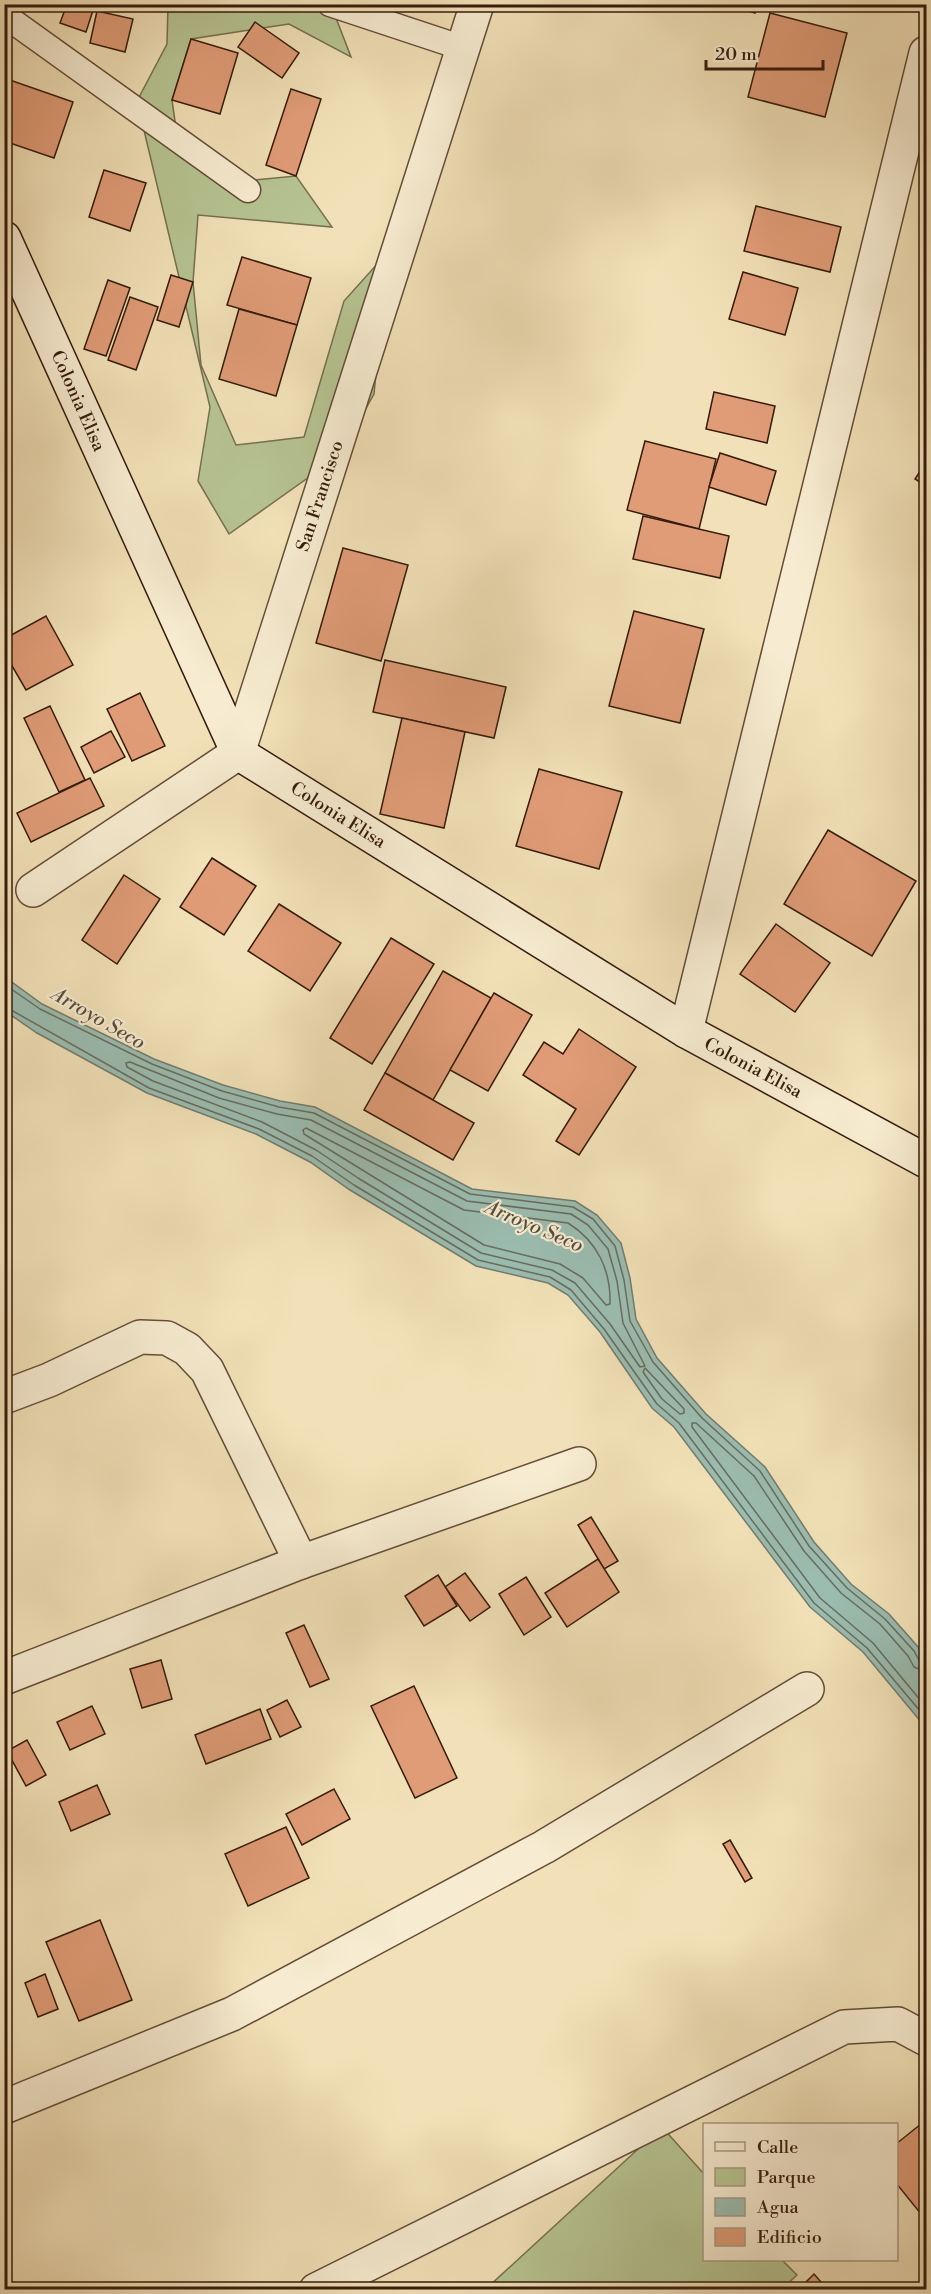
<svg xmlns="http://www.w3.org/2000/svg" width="931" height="2294" font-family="'Libre Bodoni',serif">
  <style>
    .green { fill: #b6c492; stroke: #76704f; stroke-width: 1.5 }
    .water { fill: #9bbdb1; stroke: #727c6f; stroke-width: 1.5 }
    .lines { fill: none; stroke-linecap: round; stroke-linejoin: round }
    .shore { stroke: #686c5e; stroke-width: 1.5 }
    .building { fill: #e09c77; stroke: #351b0c; stroke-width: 1.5 }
    .lane-casing { stroke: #644c37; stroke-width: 27 }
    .street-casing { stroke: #644c37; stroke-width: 36 }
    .secondary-casing { stroke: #351b0c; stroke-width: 36 }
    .lane { stroke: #f7ecd1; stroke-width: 24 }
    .street { stroke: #f7ecd1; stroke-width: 33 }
    .secondary { stroke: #f7ecd1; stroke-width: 33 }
    .labels { text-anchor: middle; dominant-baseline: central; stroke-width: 4.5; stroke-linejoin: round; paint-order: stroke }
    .street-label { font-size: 18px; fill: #351b0c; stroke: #f7ecd1 }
    .water-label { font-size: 20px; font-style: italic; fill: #544c3e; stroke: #f7ecd1 }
  </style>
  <rect width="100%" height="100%" fill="#f2e1b8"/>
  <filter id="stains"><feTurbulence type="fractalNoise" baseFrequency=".00333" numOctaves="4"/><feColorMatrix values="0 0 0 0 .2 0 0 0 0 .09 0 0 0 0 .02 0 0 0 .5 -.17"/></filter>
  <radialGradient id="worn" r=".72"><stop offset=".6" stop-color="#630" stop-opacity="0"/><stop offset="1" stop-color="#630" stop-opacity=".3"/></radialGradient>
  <g class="green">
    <path d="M168,5H331L351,57L289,24L191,39L172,100L178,142L233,182L296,176L332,227L198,215L193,282L201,365L236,445L304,437L344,301L388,252L374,394L340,455L229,534L198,481L210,407L137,101L167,44Z"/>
    <path d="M662,2127L704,2174V2260H782L797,2275L781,2290H488L487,2288Z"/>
  </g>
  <path class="water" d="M5,977L42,1004L154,1059L223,1085L280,1101L315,1107L472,1189L575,1201L597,1215L621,1243L630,1278L636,1319L657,1358L706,1414L765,1467L814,1542L851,1584L889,1614L919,1648L926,1664V1728L863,1652L810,1607L674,1427L652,1408L600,1332L568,1295L548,1283L476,1266L350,1190L310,1162L256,1134L147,1093L37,1033L5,1011Z"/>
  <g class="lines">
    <g class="shore">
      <path d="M4,984L40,1009L152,1064L222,1091L279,1107L314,1113L470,1194L573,1207L593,1219L615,1246L624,1280L630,1321L653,1362L702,1418L760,1471L809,1546L847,1588L885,1619L914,1651L920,1662L926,1664"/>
      <path d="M4,1006L149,1088L259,1129L312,1156L354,1185L478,1260L550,1277L571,1290L604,1329L657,1404L679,1423L814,1603L867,1648L926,1718"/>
      <path d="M130,1062L219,1098L277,1114L311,1120L467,1201L571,1214L588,1225L608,1249L617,1281L623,1323L645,1366L640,1367L610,1324L575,1283L552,1270L481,1253L358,1178L316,1150L262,1122L153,1081L127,1067L126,1063Z"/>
      <path d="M306,1128L464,1210L568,1223C597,1241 611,1270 610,1304L606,1305L583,1278L560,1264L484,1245L304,1134L303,1130Z"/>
      <path d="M645,1368L684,1409V1413L680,1414L662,1399L643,1372Z"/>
      <path d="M926,1672L914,1667L908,1656L880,1624L841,1593L804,1551L754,1476L696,1423H692V1427L820,1598L873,1643L926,1707"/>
    </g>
  </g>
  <g class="building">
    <path d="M67,4H95L86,32L60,23Z"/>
    <path d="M727,4H758L755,13Z"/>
    <path d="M97,11L133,19L125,52L90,43Z"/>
    <path d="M770,13L847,33L825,117L748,97Z"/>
    <path d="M255,22L299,53L282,78L238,47Z"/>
    <path d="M191,39L238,53L220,114L172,100Z"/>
    <path d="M4,78L73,102L54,158L4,141Z"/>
    <path d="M291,89L321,99L296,176L266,165Z"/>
    <path d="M104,170L146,183L130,231L89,217Z"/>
    <path d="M756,206L841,227L830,272L744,251Z"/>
    <path d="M242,257L311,278L297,325L227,305Z"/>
    <path d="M743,272L798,288L785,335L729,319Z"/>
    <path d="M171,275L193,282L179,327L157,320Z"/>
    <path d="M108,280L130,288L106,356L84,349Z"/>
    <path d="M130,297L158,307L136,370L108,360Z"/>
    <path d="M239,309L297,325L276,396L219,379Z"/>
    <path d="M926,340V359H923Z"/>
    <path d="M714,392L775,406L767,443L706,429Z"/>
    <path d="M645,441L716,459L699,529L627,510Z"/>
    <path d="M720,453L776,471L766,505L709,487Z"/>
    <path d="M926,462V486L915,479Z"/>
    <path d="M643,516L729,536L720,578L633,559Z"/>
    <path d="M343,548L408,565L381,661L316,643Z"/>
    <path d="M634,611L704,629L680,723L609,706Z"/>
    <path d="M46,616L73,665L26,690L4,652V639Z"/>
    <path d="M385,660L506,687L494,738L373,712Z"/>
    <path d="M140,693L165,746L132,761L107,709Z"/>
    <path d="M50,706L85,780L59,792L24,718Z"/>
    <path d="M402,718L465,732L444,828L380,814Z"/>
    <path d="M111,731L125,757L94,773L81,747Z"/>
    <path d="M539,769L622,792L599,869L516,846Z"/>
    <path d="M90,778L104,806L31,842L17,813Z"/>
    <path d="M828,830L916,881L872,956L784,904Z"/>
    <path d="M212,858L256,886L224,935L180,907Z"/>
    <path d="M124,875L160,899L117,964L82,940Z"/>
    <path d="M279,904L341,943L310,991L248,951Z"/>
    <path d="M776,924L830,963L795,1012L740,974Z"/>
    <path d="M391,938L434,964L372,1064L330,1038Z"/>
    <path d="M443,971L491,998L433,1100L385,1073Z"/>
    <path d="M494,993L532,1015L488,1091L450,1070Z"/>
    <path d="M579,1029L636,1067L579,1155L556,1141L576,1109L523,1075L544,1042L563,1054Z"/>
    <path d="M385,1073L474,1123L453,1160L364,1110Z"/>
    <path d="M591,1517L618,1561L604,1569L578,1525Z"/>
    <path d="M598,1559L619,1592L567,1627L545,1593Z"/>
    <path d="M465,1573L490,1607L470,1621L445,1587Z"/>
    <path d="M438,1575L457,1606L424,1626L405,1596Z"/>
    <path d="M526,1577L551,1617L524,1635L499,1594Z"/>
    <path d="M304,1625L329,1679L310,1687L286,1633Z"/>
    <path d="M161,1660L172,1699L142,1708L130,1669Z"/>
    <path d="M414,1686L457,1778L415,1798L371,1706Z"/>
    <path d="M287,1700L301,1727L280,1737L267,1710Z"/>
    <path d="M92,1706L105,1734L70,1750L57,1722Z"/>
    <path d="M260,1709L271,1739L206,1764L195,1735Z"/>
    <path d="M27,1740L46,1775L26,1786L7,1751Z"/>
    <path d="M97,1785L110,1814L71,1831L59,1802Z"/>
    <path d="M334,1789L350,1819L302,1845L286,1814Z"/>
    <path d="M286,1827L309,1878L248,1906L225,1854Z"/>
    <path d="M730,1840L752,1878L745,1882L723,1844Z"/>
    <path d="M100,1920L132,2000L79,2021L46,1942Z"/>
    <path d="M45,1974L58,2009L38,2017L25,1983Z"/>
    <path d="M926,2120V2210L921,2214L896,2183V2144Z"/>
    <path d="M814,2274L828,2290H798Z"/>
  </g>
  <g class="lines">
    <defs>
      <g id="lane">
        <path d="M330,4L463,48"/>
        <path d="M4,15L248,190"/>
      </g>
      <g id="street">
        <path d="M33,890L238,753L477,4"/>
        <path d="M686,1031L926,53"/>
        <path d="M4,1397L49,1380L140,1337L167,1338L187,1349L207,1370L301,1562"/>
        <path d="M4,1678L301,1562L579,1464"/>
        <path d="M4,2107L232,2014L544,1847L807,1689"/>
        <path d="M316,2290L844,2027L898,2024L926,2039"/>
      </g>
      <path id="secondary" d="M4,238L238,753L686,1031L926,1161"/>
    </defs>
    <use href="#lane" class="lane-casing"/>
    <use href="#street" class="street-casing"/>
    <use href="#secondary" class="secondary-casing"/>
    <use href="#lane" class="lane"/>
    <use href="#street" class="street"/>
    <use href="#secondary" class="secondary"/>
  </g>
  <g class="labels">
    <g class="street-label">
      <text transform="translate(78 401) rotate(66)">Colonia Elisa</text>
      <text transform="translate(320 496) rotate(-72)">San Francisco</text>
      <text transform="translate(338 815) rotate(32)">Colonia Elisa</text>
      <text transform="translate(753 1068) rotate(28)">Colonia Elisa</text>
    </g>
    <g class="water-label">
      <text transform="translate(98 1019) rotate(30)">Arroyo Seco</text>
      <text transform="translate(534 1227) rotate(23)">Arroyo Seco</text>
    </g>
  </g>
  <rect width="931" height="2294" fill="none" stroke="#f2e1b8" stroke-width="24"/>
  <rect x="6" y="6" width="919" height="2282" fill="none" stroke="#351b0c" stroke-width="3"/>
  <rect x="12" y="12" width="907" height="2270" fill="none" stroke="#351b0c" stroke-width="1.5"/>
  <rect x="703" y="2123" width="195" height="138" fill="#f7ecd1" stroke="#a99882" stroke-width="1.5"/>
  <rect x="715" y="2142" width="30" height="9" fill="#f7ecd1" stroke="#a99882" stroke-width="1.5"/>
  <text x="757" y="2153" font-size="18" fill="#351b0c">Calle</text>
  <rect x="715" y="2168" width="30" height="18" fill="#b6c492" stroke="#a99882" stroke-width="1.5"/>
  <text x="757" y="2183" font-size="18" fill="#351b0c">Parque</text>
  <rect x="715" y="2198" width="30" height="18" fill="#9bbdb1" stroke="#a99882" stroke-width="1.5"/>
  <text x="757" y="2213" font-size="18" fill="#351b0c">Agua</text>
  <rect x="715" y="2228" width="30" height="18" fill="#e09c77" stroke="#a99882" stroke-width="1.5"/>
  <text x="757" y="2243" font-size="18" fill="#351b0c">Edificio</text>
  <path d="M706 60v9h117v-9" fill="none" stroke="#351b0c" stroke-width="3"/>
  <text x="715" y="60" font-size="18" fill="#351b0c" stroke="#f7ecd1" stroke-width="4.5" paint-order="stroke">20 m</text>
  <rect width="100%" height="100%" filter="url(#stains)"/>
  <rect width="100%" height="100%" fill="url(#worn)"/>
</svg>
